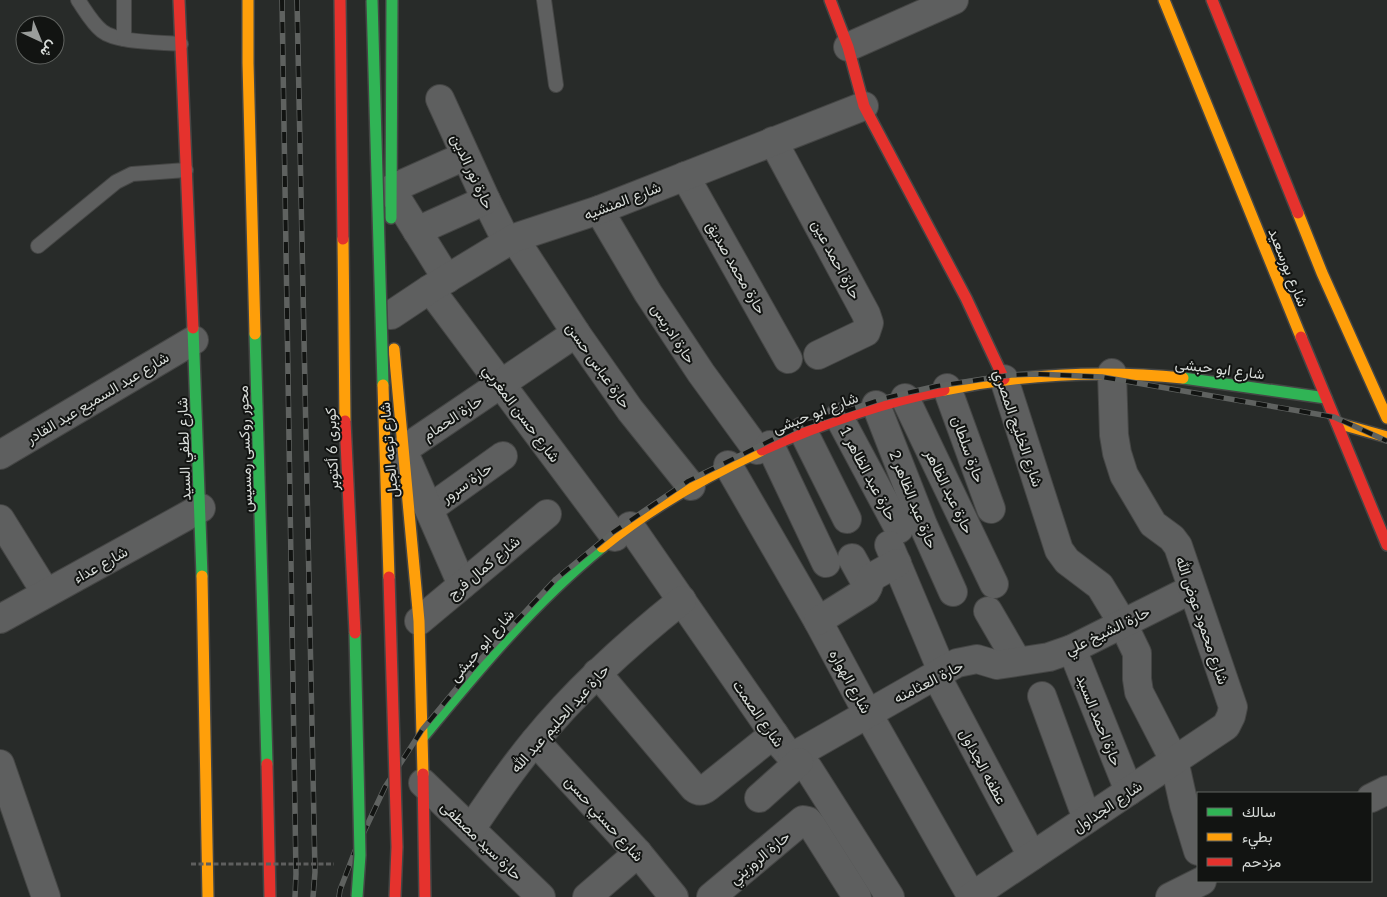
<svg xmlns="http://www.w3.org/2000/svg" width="1387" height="897" font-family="Lato,Vazirmatn,sans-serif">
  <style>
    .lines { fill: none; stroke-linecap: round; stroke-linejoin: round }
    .lane-casing { stroke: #454645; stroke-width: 16 }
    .street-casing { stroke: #454645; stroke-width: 30 }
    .fast-casing { stroke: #454645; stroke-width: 14 }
    .slow-casing { stroke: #454645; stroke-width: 14 }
    .jam-casing { stroke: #454645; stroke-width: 14 }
    .lane { stroke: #5e5f5f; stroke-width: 14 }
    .street { stroke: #5e5f5f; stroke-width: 28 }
    .fast { stroke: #30b455; stroke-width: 11 }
    .slow { stroke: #ff9f0a; stroke-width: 11 }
    .jam { stroke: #e5322d; stroke-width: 11 }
    .rail-casing { stroke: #5f6260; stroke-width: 5.5 }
    .rail { stroke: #121412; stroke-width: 4; stroke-dasharray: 11; stroke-linecap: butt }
    .fast-bridge-casing { stroke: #454645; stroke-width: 14; stroke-linecap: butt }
    .slow-bridge-casing { stroke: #454645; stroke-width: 14; stroke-linecap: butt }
    .jam-bridge-casing { stroke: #454645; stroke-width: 14; stroke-linecap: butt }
    .path-bridge { stroke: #5e5f5e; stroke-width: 3; stroke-dasharray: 5 2.5; stroke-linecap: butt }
    .fast-bridge { stroke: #30b455; stroke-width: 11 }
    .slow-bridge { stroke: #ff9f0a; stroke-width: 11 }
    .jam-bridge { stroke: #e5322d; stroke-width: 11 }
    .labels { text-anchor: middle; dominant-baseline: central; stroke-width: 4; stroke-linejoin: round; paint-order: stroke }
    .street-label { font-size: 15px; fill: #d7dbd8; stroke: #121412 }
  </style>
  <rect width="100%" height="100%" fill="#282b29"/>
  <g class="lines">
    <defs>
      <g id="lane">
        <path d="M78,0C85,10 92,23 102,31C117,43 160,42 181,44"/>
        <path d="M544,0L556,85"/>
        <path d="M124,39V0"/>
        <path d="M38,246L116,182L132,174L186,170"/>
      </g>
      <g id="street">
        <path d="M848,47L954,0"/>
        <path d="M440,99L486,200L507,242"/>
        <path d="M773,141L866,314L869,323L866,332L818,355"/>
        <path d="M685,176L788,359"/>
        <path d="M599,210L648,293L701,373L757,450"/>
        <path d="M417,231L486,200"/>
        <path d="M514,238L576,333L630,410L691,486"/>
        <path d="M447,279L391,189L465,156"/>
        <path d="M430,289L615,537"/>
        <path d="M391,315L430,289L514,238L599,210L864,106"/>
        <path d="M1004,379L1059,550L1067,561L1100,586L1123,624L1137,653V679L1139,692L1174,760L1184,805L1198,851"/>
        <path d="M947,388L991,509"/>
        <path d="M905,398L994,584"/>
        <path d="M876,405L923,525L953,592"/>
        <path d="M839,417L899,529"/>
        <path d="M803,431L847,519"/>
        <path d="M770,445L826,563"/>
        <path d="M0,455L194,340"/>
        <path d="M728,465L818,621L868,714L972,897"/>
        <path d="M429,509L503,456"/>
        <path d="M0,519L46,593"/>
        <path d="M630,526L783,747L792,757L808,768L890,897"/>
        <path d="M889,545L942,671"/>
        <path d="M852,558L868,587"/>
        <path d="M462,585L403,450L576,333"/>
        <path d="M988,611L1017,661"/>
        <path d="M0,619L201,508"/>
        <path d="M419,621L547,514"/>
        <path d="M818,621L866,591L872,577L897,563"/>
        <path d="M1072,649L1129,791"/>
        <path d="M597,673L694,788C699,792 703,791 708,787L774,734"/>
        <path d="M936,675L1032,856"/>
        <path d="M1042,696L1087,819"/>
        <path d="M535,741L638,853L674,897"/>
        <path d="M792,757L957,663L977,659L997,665L1049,657L1072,649L1192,589"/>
        <path d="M0,764L46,897"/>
        <path d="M423,783L541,897"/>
        <path d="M759,798L799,762"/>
        <path d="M1371,798L1387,790"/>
        <path d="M471,829C491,799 511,770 534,742C577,689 628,643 682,600"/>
        <path d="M587,897L638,853"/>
        <path d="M711,897L803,820L808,821L812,826L857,897"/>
        <path d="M971,897L1226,726L1231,716L1233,707L1178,546L1172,538L1153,524L1124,475L1117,453L1114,435L1112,373"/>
        <path d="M1170,897L1202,881"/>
      </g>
      <g id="fast">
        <path d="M391,218L392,0"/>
        <path d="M193,328L202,576"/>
        <path d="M255,334L267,764"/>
        <path d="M1183,378L1326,398"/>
        <path d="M422,738C478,670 533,603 602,547"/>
      </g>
      <g id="slow">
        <path d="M248,0V63L255,334"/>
        <path d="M1164,0L1301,337"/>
        <path d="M1298,213L1322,273L1387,418"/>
        <path d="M343,239L345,421"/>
        <path d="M394,349L419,621L423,774"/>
        <path d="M944,390C1023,374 1102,370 1183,378"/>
        <path d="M1337,423L1387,437"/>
        <path d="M602,547C650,508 706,476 762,450"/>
        <path d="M202,576L208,897"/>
      </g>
      <g id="jam">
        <path d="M179,0L193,328"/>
        <path d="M340,0L343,239"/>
        <path d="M830,0L848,47L864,106L966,298L1004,379"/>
        <path d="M1212,0L1298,213"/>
        <path d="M1301,337L1387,545"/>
        <path d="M762,450C820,424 881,402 944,390"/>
        <path d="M267,764L270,897"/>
        <path d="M423,774L425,897"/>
      </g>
    </defs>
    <use href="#lane" class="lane-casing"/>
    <use href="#street" class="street-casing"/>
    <use href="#fast" class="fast-casing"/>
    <use href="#slow" class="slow-casing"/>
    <use href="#jam" class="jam-casing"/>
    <use href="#lane" class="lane"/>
    <use href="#street" class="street"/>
    <use href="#fast" class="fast"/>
    <use href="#slow" class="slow"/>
    <use href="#jam" class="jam"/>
    <defs>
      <g id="rail">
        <path d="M282,0L296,874L295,897"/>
        <path d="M297,0L315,872L313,897"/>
        <path d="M339,897L340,890L355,851L385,787L422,730L480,660L556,579L612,533L688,481L800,426L885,398L937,386L1011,375L1036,374L1102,377L1334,417L1387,441"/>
      </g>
    </defs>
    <use href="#rail" class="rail-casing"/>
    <use href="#rail" class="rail"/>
    <defs>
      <g id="fast-bridge">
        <path d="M372,0L383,385"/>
        <path d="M355,633L360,855L357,897"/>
      </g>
      <path id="slow-bridge" d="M383,385L389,577"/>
      <g id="jam-bridge">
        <path d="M345,421L355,633"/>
        <path d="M389,577L397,847L395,897"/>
      </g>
    </defs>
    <use href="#fast-bridge" class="fast-bridge-casing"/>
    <use href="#slow-bridge" class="slow-bridge-casing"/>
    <use href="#jam-bridge" class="jam-bridge-casing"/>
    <path class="path-bridge" d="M191,864H334"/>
    <use href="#fast-bridge" class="fast-bridge"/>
    <use href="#slow-bridge" class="slow-bridge"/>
    <use href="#jam-bridge" class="jam-bridge"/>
  </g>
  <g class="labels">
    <g class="street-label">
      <text transform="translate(473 171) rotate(65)">حارة نور الدين</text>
      <text transform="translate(622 200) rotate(-21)">شارع المنشيه</text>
      <text transform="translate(837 259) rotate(62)">حارة احمد عين</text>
      <text transform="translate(737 267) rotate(60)">حارة محمد صديق</text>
      <text transform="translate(1289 267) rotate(68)">شارع بورسعيد</text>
      <text transform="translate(674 333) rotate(57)">حارة ادريس</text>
      <text transform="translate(599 365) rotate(55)">حارة عباس حسن</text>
      <text transform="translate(1220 368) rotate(7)">شارع ابو حبشى</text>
      <text transform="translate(97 397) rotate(-31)">شارع عبد السميع عبد القادر</text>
      <text transform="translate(815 412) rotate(-21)">شارع ابو حبشى</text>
      <text transform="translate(522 413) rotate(53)">شارع حسن المغربي</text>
      <text transform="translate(452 417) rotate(-34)">حارة الحمام</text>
      <text transform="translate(1019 428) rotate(71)">شارع الخليج المصري</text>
      <text transform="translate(183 449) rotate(-92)">شارع لطفي السيد</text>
      <text transform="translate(244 449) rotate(-92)">محور روكسى رمسيس</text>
      <text transform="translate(331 449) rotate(-92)">كوبرى 6 أكتوبر</text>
      <text transform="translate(969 449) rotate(70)">حارة سلطان</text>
      <text transform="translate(388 450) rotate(-95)">شارع ترعه الجبل</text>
      <text transform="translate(869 473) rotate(62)">حارة عبد الظاهر 1</text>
      <text transform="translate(466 482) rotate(-35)">حارة سرور</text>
      <text transform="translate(950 491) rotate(64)">حارة عبد الظاهر</text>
      <text transform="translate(914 499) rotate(68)">حارة عبد الظاهر 2</text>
      <text transform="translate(100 564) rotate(-29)">شارع عداء</text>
      <text transform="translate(483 567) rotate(-40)">شارع كمال فرج</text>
      <text transform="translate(1203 620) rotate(71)">شارع محمود عوض الله</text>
      <text transform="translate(1107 630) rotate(-26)">حارة الشيخ علي</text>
      <text transform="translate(481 645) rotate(-49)">شارع ابو حبشى</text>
      <text transform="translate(851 681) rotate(61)">شارع الهواره</text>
      <text transform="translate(928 681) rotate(-27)">حارة العثامنه</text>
      <text transform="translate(759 713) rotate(55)">شارع الصمت</text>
      <text transform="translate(559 718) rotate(-48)">حارة عبد الحليم عبد الله</text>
      <text transform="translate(1100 720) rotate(68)">حارة احمد السيد</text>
      <text transform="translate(984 766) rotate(62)">عطفه الجداول</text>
      <text transform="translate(1107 806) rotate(-34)">شارع الجداول</text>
      <text transform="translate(605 818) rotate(48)">شارع حسني حسن</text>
      <text transform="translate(482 840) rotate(44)">حارة سيد مصطفى</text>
      <text transform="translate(759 857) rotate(-40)">حارة الروزيني</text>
    </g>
  </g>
  <rect x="1197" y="792" width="175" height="90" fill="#121412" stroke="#616461"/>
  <rect x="1207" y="808" width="25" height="8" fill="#30b455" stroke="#616461"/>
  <text x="1242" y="817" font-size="15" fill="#d7dbd8">سالك</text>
  <rect x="1207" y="833" width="25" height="8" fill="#ff9f0a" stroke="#616461"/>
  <text x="1242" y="842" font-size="15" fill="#d7dbd8">بطيء</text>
  <rect x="1207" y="858" width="25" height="8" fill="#e5322d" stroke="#616461"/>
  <text x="1242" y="867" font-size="15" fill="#d7dbd8">مزدحم</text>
  <g transform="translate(40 40) rotate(136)"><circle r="24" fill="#121412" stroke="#616461"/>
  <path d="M0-4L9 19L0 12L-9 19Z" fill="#9a9d9b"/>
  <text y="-8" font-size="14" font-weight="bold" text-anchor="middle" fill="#d7dbd8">ش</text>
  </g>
</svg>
